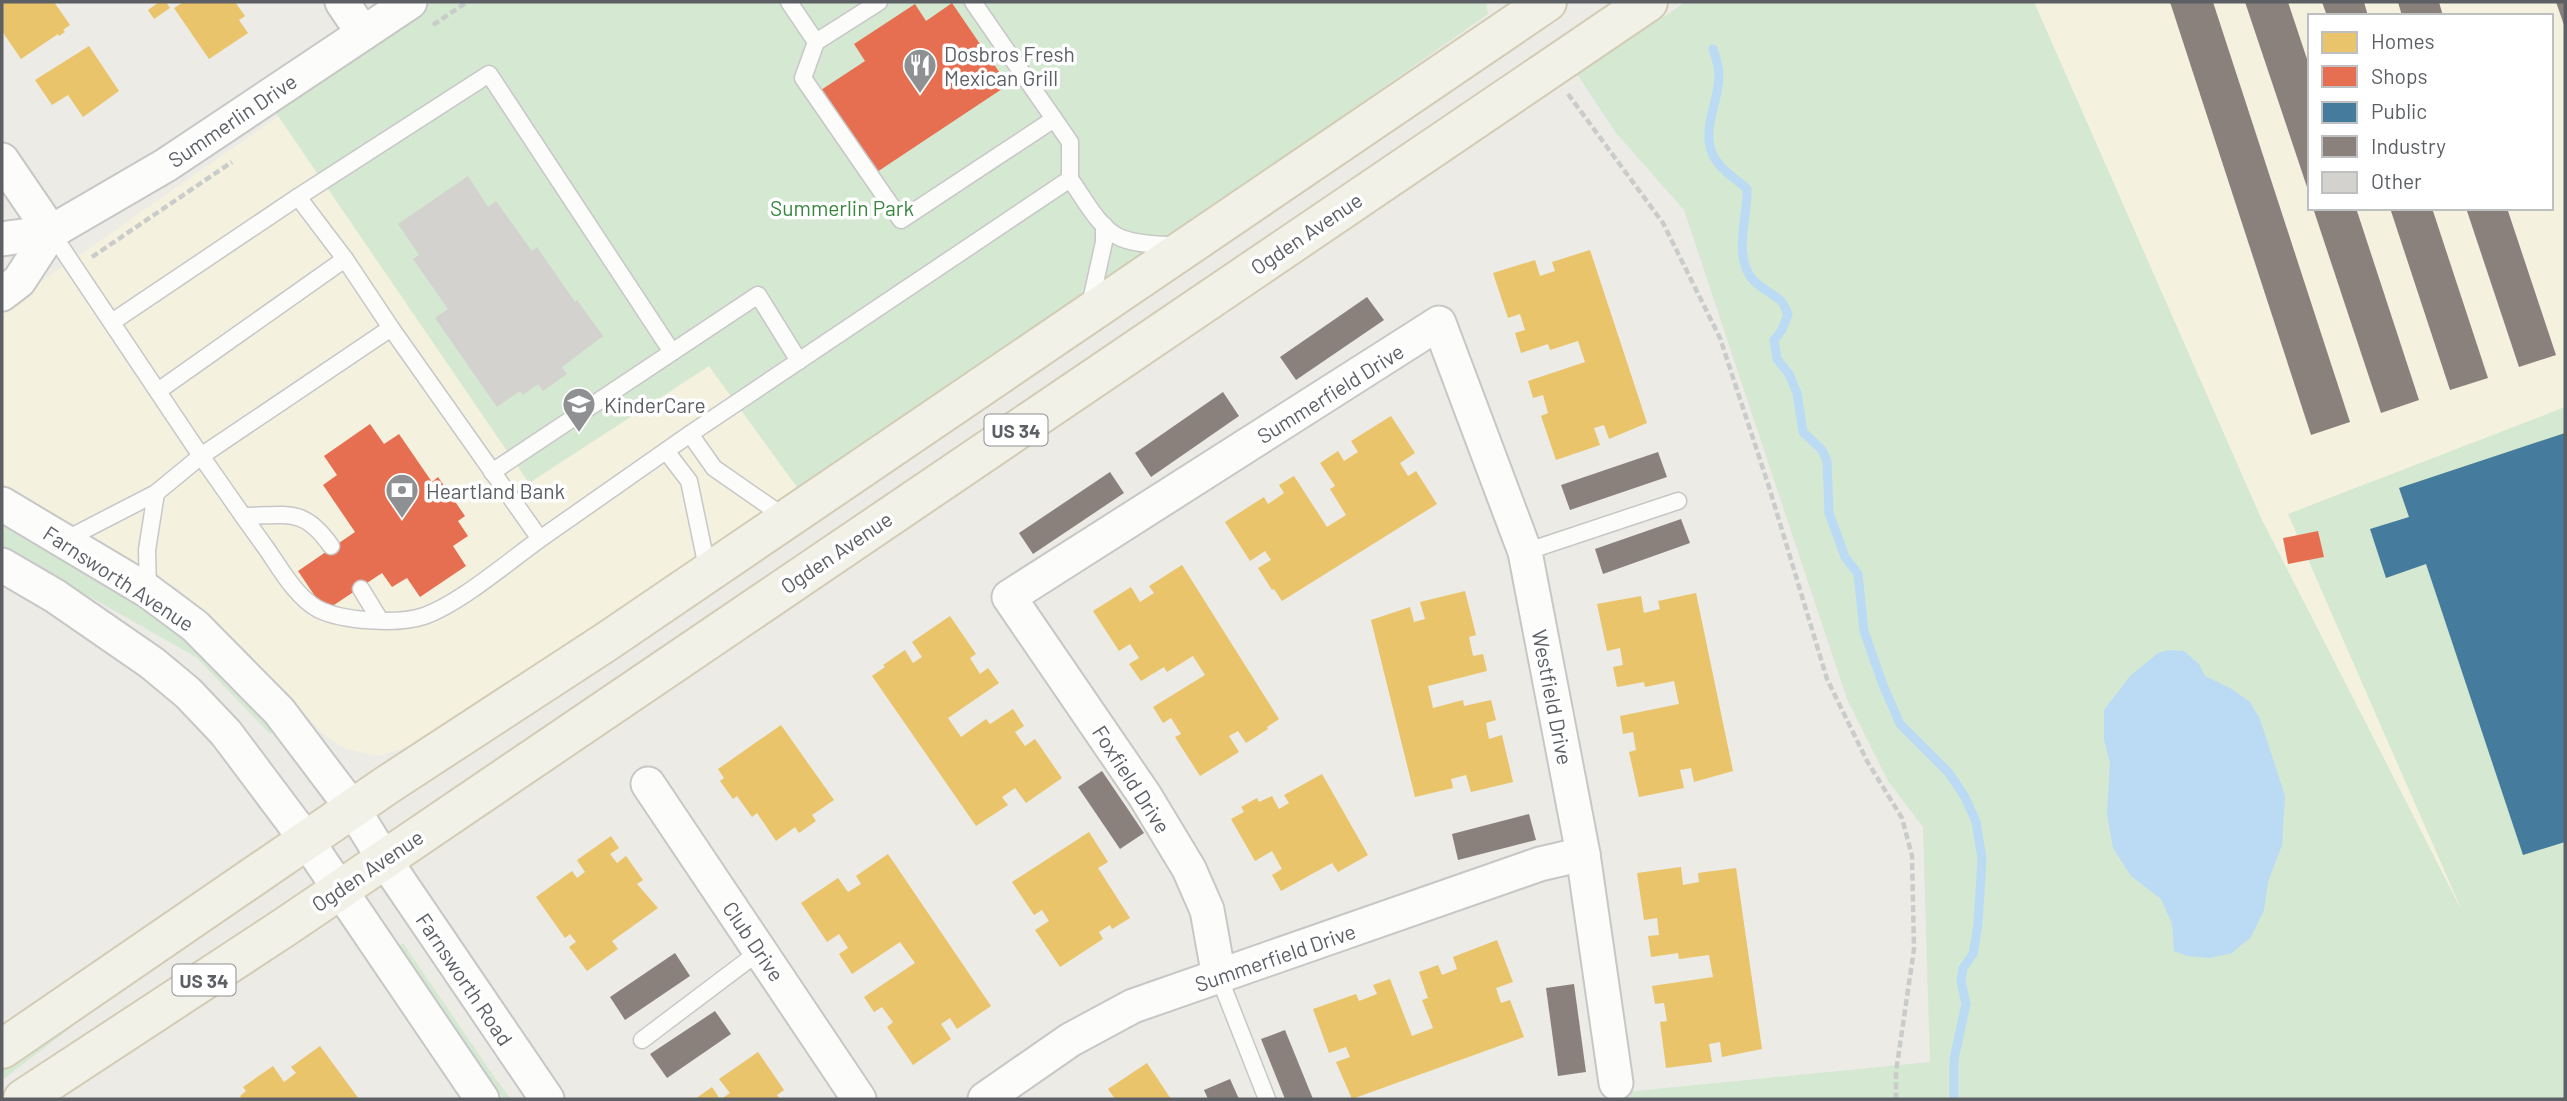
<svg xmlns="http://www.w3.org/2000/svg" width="2567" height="1101" font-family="Barlow,sans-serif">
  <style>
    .commercial { fill: #f5f1df; fill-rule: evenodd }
    .green { fill: #d4e8d2 }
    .water { fill: #bbdbf5 }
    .homes { fill: #e9c46a }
    .shops { fill: #e76f51 }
    .public { fill: #457b9d }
    .industry { fill: #8a817c }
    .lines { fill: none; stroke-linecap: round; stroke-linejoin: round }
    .stream { stroke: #bbdbf5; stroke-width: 9 }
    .building { fill: #d3d2cf }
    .service-casing { stroke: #c7c7c7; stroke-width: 19 }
    .minor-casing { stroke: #c7c7c7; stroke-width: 37 }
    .primary-casing { stroke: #d3ccb5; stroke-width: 42 }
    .path { stroke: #c9ccca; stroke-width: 4.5; stroke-dasharray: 7 3.5; stroke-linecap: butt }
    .service { stroke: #fcfcfb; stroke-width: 16 }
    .minor { stroke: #fcfcfb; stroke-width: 33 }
    .primary { stroke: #f2f1e8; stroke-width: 38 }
    .labels { text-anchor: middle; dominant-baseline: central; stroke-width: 7; stroke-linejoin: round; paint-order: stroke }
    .shield { fill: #fff; stroke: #8d8f92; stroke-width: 2 }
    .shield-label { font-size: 19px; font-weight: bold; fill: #5c5f64 }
    .poi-label { font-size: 21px; fill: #5c5f64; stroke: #fff; text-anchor: start }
    .street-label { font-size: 21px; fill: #5c5f64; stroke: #fff }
    .park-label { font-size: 21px; fill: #39863f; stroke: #fff }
  </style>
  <rect width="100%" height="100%" fill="#ecebe6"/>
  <g class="commercial">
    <path d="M2034,2H2565V1059L2471,930L2261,518ZM2310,16H2551V208H2310Z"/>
    <path d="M279,116L529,482L709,366L797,487L436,734L407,747L379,756L345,749L322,733L243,647L177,588L2,485V309Z"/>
  </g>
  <g class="green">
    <path d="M432,2H1486L1488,14L1179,231L797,487L709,366L529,483L274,110Z"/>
    <path d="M1686,2H2034L2261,518L2463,913L2288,514L2565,407V1099H1608L1606,1096L1625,1092L1930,1062L1923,827L1888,781L1847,699L1684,210L1616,133L1577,74Z"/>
    <path d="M2,522L139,603L209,657L275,730L270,734L196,657L2,547Z"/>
    <path d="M403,943L495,1078L511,1099H504L492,1085L399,946Z"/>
    <path d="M71,1023L73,1026L2,1080V1070Z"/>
  </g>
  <path class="water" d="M2169,650L2184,651L2199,664L2205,676L2230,688L2250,702L2260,719L2285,796L2282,845L2268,882L2264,910L2251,937L2232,953L2210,958L2187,956L2174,951L2172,924L2161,899L2131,876L2113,848L2107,814L2110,762L2104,740V710L2130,676L2158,653Z"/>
  <g class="homes">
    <path d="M2,2H54L70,25L63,30L65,32L59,36L58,34L21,59L2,31Z"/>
    <path d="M159,2H166L170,8L154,19L148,10Z"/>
    <path d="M184,2H235L245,16L239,20L248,33L209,59L174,8Z"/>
    <path d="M89,46L119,91L83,117L68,95L52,105L35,80Z"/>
    <path d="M1590,250L1647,423L1609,439L1604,425L1594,428L1600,445L1556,460L1541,416L1548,413L1543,395L1533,398L1528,381L1585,362L1578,341L1550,350L1548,344L1521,353L1515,333L1525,330L1520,314L1508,318L1493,273L1535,260L1540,276L1555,271L1552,262Z"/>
    <path d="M1391,416L1415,453L1400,463L1408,476L1416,471L1437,504L1282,601L1274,589L1272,590L1258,568L1271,560L1265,551L1250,561L1225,522L1264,497L1268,504L1284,493L1279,485L1294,476L1327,527L1346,515L1330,489L1335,486L1320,463L1338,451L1344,461L1358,452L1351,441Z"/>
    <path d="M1182,565L1279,719L1267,727L1268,729L1246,743L1238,731L1229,736L1239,752L1200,776L1175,737L1181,734L1171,718L1163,723L1153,707L1205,675L1193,656L1167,672L1164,667L1141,681L1129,664L1139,658L1130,644L1119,651L1093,611L1131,587L1140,602L1154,593L1149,586Z"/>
    <path d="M1465,591L1476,635L1469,637L1473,656L1483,654L1487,671L1428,686L1433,708L1463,700L1464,706L1491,700L1496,720L1486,723L1489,739L1502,735L1513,782L1471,792L1466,775L1451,779L1453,788L1415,797L1371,620L1410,607L1414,622L1425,619L1420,602Z"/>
    <path d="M1696,593L1733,771L1694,782L1691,768L1680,770L1684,788L1639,797L1629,752L1636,750L1633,732L1623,734L1620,716L1679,704L1674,681L1645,687L1644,682L1617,687L1613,667L1623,665L1620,648L1607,651L1597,604L1641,596L1644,613L1660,609L1658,601Z"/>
    <path d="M950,616L976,654L970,658L980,674L988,668L999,683L948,718L961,737L986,719L990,724L1013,709L1024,726L1015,732L1025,746L1035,739L1062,778L1026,803L1015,788L1002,797L1008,805L976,826L872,676L885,667L883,665L905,650L913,663L922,657L912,642Z"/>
    <path d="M781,725L834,800L812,815L816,821L799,833L795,827L776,841L757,813L752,817L737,796L733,799L720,781L724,778L718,769Z"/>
    <path d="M1322,774L1368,855L1338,872L1332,863L1281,891L1272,875L1282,869L1272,851L1255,861L1231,819L1244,812L1241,807L1257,798L1259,802L1272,796L1279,809L1289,803L1284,795Z"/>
    <path d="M1089,832L1108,862L1098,868L1130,918L1112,929L1110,925L1099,932L1103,939L1060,967L1035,930L1049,921L1042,910L1034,915L1012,882Z"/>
    <path d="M611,836L619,848L610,854L617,863L626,856L643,880L637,884L658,908L612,941L618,949L587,971L569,947L576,942L570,934L565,938L536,897L572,871L577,878L585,872L577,860Z"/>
    <path d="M888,854L991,1006L957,1029L950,1018L941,1024L951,1039L913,1065L887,1027L893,1022L882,1007L874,1012L864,997L915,963L900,942L852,974L839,954L848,948L839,934L827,942L801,903L838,878L848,892L861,884L856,876Z"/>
    <path d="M1681,867L1683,885L1699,882L1698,873L1736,868L1762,1049L1722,1057L1720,1042L1709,1044L1712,1062L1666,1068L1660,1022L1667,1021L1664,1003L1655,1004L1652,986L1713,977L1709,955L1679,959L1678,953L1651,957L1648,936L1659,935L1657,918L1644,920L1637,873Z"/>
    <path d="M1497,940L1513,982L1496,988L1501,1003L1510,1000L1524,1037L1352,1099L1336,1062L1350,1057L1346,1047L1329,1053L1313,1009L1356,994L1359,1001L1377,994L1373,985L1390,979L1412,1036L1433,1028L1422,1000L1428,998L1419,972L1438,965L1442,975L1457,969L1453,957Z"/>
    <path d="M320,1046L359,1099H242L240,1096L246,1091L243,1087L273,1066L284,1082L296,1073L291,1067Z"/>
    <path d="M758,1052L784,1090L777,1095L780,1099H721L730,1093L719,1079Z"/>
    <path d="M1147,1063L1171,1099H1115L1108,1089Z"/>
    <path d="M712,1087L720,1099H695Z"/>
  </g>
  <g class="shops">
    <path d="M952,3L1008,85L877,172L821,90L865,61L854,44L915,4L926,21Z"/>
    <path d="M370,424L384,444L399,434L432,482L438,477L465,516L458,521L468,536L453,546L466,566L420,597L407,578L392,587L382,573L325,611L298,571L355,532L323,485L337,475L324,456Z"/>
    <path d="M2318,531L2324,557L2288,564L2283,538Z"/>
  </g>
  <path class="public" d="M2565,433V842L2523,855L2426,564L2386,578L2370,529L2409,517L2399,488Z"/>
  <g class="industry">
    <path d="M2170,2H2213L2350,422L2311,435Z"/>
    <path d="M2245,2H2288L2310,68V196Z"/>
    <path d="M2322,2H2364L2368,16H2327Z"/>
    <path d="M2398,2H2439L2443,16H2402Z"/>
    <path d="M2556,2H2565V28Z"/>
    <path d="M2313,208H2356L2419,400L2381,413Z"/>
    <path d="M2390,208H2432L2488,378L2450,390Z"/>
    <path d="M2466,208H2507L2556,355L2519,367Z"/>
    <path d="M1367,297L1384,320L1296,380L1280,357Z"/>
    <path d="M1223,392L1239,416L1151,477L1135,453Z"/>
    <path d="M1658,452L1667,477L1570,510L1561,485Z"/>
    <path d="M1110,472L1124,493L1033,554L1019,533Z"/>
    <path d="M1681,519L1690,543L1603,574L1595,549Z"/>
    <path d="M1102,771L1144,833L1120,849L1078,787Z"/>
    <path d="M1529,814L1536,840L1458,860L1452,834Z"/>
    <path d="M675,953L690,976L625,1020L610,997Z"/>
    <path d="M1574,984L1586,1072L1558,1076L1546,988Z"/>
    <path d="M715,1011L731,1034L667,1078L650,1054Z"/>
    <path d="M1285,1030L1313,1099H1285L1261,1039Z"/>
    <path d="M1230,1079L1239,1099H1208L1204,1090Z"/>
  </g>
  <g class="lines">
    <path class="stream" d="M1713,49C1716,58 1719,66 1719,76C1719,100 1702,128 1712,153C1718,168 1735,178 1747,189C1748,216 1734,251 1750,276C1757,287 1771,292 1780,300C1784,303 1786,310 1788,314L1782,330L1774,340L1777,359L1789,374L1797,393L1803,432L1822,450L1827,461L1829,513L1845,557L1858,574L1864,631L1883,685L1900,724L1949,773L1965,797L1976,822L1982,858L1978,925L1973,954L1963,968L1961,981L1966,1004L1954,1059V1099"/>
  </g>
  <path class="building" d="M468,176L488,207L496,201L532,251L537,247L575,302L577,300L603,336L562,367L567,374L543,391L538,384L523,395L520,391L497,407L435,318L448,309L413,259L419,255L398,224Z"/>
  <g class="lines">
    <defs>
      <g id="service">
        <path d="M789,2L816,42L879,2"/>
        <path d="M973,2L1070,142V179"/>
        <path d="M816,42L803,78L901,220L1054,119"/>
        <path d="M298,197L489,74L672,352"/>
        <path d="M51,232L201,456L156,493L65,540"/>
        <path d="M1090,305L1104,242V225"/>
        <path d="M112,322L298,197L345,259L391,328"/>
        <path d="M158,391L345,259"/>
        <path d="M690,434L714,468L786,518"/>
        <path d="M666,451L689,481L708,572"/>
        <path d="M492,472L758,295L799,361"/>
        <path d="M243,516C287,516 303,506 331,546"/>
        <path d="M540,539C508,562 459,604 424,616C398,625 342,621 318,609C296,597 280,568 266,548C244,518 223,487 201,456L391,328L540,539L690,434L1070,179C1084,198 1099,229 1121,238C1138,245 1159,244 1177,246"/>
        <path d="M1525,552L1678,501"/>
        <path d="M361,589L380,620"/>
        <path d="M148,591L147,550L156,493"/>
        <path d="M1219,977L1267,1099"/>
        <path d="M642,1040L760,951"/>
      </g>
      <g id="minor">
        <path d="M342,2L363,33"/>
        <path d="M2,160L51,232"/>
        <path d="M2,239L51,232L166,165L410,2"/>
        <path d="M2,294L19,281L51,232"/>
        <path d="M2,504L148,591L195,626L279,711L353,809L384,859L547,1099"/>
        <path d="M2,565L55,596L152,663L188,693L226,733L307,841L482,1099"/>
        <path d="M648,784L859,1099"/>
        <path d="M1219,977L1207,910L1189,869L1145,796L1009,597L1439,323L1525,552L1583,854L1616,1083"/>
        <path d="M985,1099L1070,1040L1133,1006L1540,864L1583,854"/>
      </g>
      <g id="primary">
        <path d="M2,1049L387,785L606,642L1547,2"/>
        <path d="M23,1099L285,927L1648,2"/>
      </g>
    </defs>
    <use href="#service" class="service-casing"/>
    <use href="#minor" class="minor-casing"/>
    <use href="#primary" class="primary-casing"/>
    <g class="path">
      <path d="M433,25L467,2"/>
      <path d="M1568,94L1663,223L1720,338L1769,487L1827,679L1867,761L1902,818L1912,856L1914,949L1896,1072V1099"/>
      <path d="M92,257L232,162"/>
    </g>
    <use href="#service" class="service"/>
    <use href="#minor" class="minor"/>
    <use href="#primary" class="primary"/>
  </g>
  <defs>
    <symbol id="restaurant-pin" viewBox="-11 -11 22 30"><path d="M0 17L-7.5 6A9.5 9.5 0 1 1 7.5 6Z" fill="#8e9092" stroke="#fff"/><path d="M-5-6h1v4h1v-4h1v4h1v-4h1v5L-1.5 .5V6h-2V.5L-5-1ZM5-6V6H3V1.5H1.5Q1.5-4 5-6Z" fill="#fff"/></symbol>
    <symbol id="school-pin" viewBox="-11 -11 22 30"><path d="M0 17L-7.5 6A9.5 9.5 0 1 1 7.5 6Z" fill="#8e9092" stroke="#fff"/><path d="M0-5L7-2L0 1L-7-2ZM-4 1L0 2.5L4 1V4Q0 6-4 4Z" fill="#fff"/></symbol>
    <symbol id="bank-pin" viewBox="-11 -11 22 30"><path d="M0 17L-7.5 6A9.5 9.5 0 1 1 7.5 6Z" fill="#8e9092" stroke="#fff"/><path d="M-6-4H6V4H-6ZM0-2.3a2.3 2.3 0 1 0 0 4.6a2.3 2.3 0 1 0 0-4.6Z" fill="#fff"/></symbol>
  </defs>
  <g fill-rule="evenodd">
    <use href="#restaurant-pin" x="901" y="46" width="38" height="52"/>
    <use href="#school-pin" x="560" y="385" width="38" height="52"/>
    <use href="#bank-pin" x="383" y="471" width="38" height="52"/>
  </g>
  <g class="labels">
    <g class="shield">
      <rect x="984.5" y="414.5" width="63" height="31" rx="5"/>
      <rect x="172.5" y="964.5" width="63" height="31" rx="5"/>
    </g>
    <g class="shield-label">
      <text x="1016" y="430">US 34</text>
      <text x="204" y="980">US 34</text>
    </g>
    <g class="poi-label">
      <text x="944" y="53">Dosbros Fresh<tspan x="944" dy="24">Mexican Grill</tspan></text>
      <text x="604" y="404">KinderCare</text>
      <text x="426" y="490">Heartland Bank</text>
    </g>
    <g class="street-label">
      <text transform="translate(232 120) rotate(-34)">Summerlin Drive</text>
      <text transform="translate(1306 233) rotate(-34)">Ogden Avenue</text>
      <text transform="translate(1330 393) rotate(-32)">Summerfield Drive</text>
      <text transform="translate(836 552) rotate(-34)">Ogden Avenue</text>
      <text transform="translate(119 578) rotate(33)">Farnsworth Avenue</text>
      <text transform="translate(1553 697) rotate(79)">Westfield Drive</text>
      <text transform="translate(1132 779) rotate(57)">Foxfield Drive</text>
      <text transform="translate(367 870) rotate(-34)">Ogden Avenue</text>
      <text transform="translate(754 941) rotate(56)">Club Drive</text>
      <text transform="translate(1275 957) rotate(-19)">Summerfield Drive</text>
      <text transform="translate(465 979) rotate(56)">Farnsworth Road</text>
    </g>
    <g class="park-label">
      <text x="842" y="207">Summerlin Park</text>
    </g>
  </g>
  <rect width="2567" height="1101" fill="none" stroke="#5c5f64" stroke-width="7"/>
  <rect x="2308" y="14" width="245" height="196" fill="#ffffff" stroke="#bebfc1" stroke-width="2"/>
  <rect x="2322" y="32" width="35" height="21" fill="#e9c46a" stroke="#bebfc1" stroke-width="2"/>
  <text x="2371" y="49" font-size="21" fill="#5c5f64">Homes</text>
  <rect x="2322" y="66" width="35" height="21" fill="#e76f51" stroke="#bebfc1" stroke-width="2"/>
  <text x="2371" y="84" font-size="21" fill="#5c5f64">Shops</text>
  <rect x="2322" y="102" width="35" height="21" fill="#457b9d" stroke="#bebfc1" stroke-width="2"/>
  <text x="2371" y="119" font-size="21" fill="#5c5f64">Public</text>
  <rect x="2322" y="136" width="35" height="21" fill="#8a817c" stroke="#bebfc1" stroke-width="2"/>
  <text x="2371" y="154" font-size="21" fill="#5c5f64">Industry</text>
  <rect x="2322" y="172" width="35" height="21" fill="#d3d2cf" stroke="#bebfc1" stroke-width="2"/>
  <text x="2371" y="189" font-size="21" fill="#5c5f64">Other</text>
</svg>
